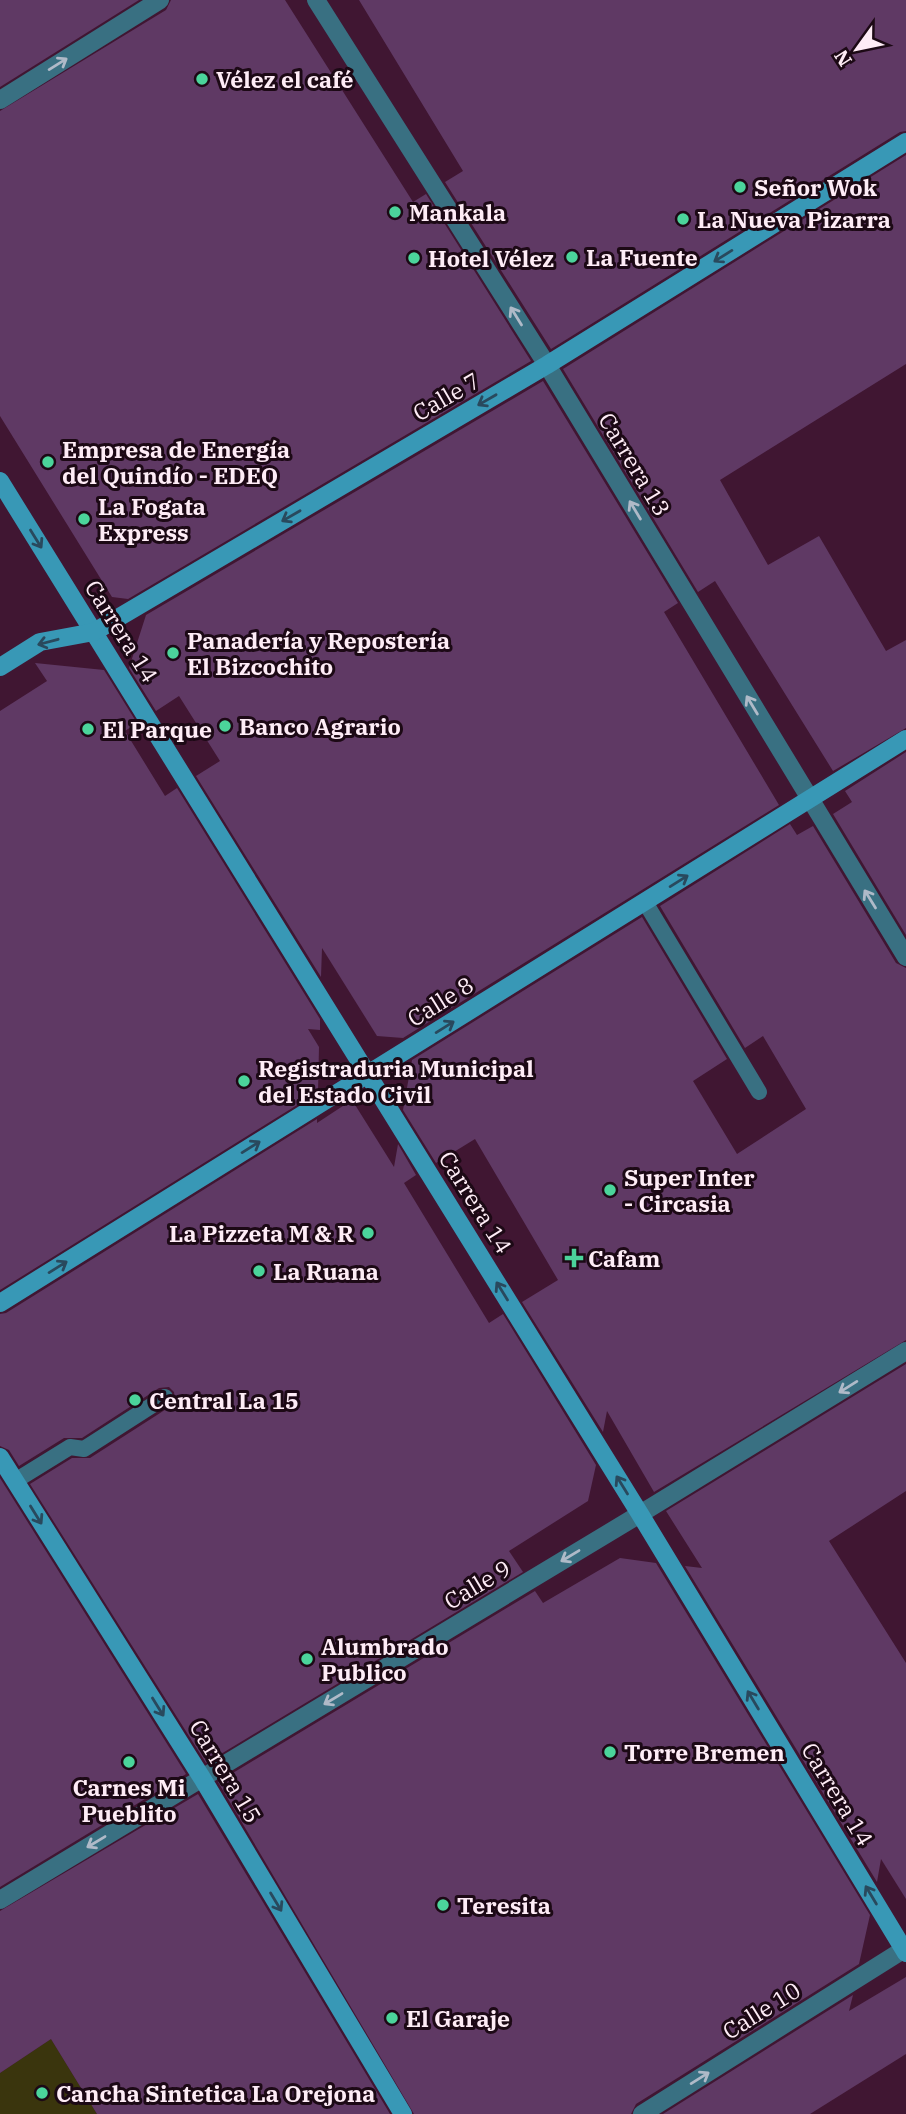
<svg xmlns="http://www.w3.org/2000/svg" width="906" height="2114" font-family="'IBM Plex Serif',serif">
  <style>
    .green { fill: #3a350d }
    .building { fill: #5f3964 }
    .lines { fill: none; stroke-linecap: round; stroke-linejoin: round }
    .lane { stroke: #397082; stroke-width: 16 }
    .street { stroke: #397082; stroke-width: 18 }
    .secondary { stroke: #3898b6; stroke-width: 18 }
    .oneway { stroke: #afbac8 }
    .oneway2 { stroke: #29495d }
    .poi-dot { fill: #4bd49b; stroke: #1c0915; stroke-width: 2.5 }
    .labels { text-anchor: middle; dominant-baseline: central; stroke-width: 6; stroke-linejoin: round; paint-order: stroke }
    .poi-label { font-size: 23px; font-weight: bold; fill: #feecf6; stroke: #1c0915; text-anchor: start }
    .street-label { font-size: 23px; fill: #feecf6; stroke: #1c0915 }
  </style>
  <rect width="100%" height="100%" fill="#401632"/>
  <path class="green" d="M51,2039L97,2114H0V2073Z"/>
  <g class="building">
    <path d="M0,0H139L0,87Z"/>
    <path d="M171,0H285L413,202L426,194L531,361L128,599L112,597L0,416V111L166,10Z"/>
    <path d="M359,0H906V131L900,132L551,349L445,182L463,171Z"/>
    <path d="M906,155V364L720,480L768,565L819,536L886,651L906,640V728L833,771L715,581L698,592L563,369Z"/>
    <path d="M543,381L678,603L664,612L779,805L403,1038L377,1036L322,948L321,977L196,776L220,761L179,696L156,711L129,668L146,615Z"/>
    <path d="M35,663L104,670L137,723L125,731L165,796L177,788L320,1019V1030L308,1029L319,1047L318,1092L0,1290V711L47,681Z"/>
    <path d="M906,752V935L833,814L852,802L845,791Z"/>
    <path d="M790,824L797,835L813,826L896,963L906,968V1340L654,1492L607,1411L603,1432L522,1302L558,1280L475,1139L436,1163L403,1110L412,1060L642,917L727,1059L693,1081L737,1154L806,1109L763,1036L745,1048L660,906Z"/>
    <path d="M352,1100L394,1167L398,1144L416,1175L404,1183L489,1323L503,1314L596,1465L588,1501L509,1551L523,1572L206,1763L30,1484L72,1458H90L171,1406L175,1401L174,1392L169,1387L159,1388L82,1438H64L19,1466L9,1450L0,1446V1314L6,1313L317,1119V1123Z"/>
    <path d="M906,1364V1491L829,1541L906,1663V1899L881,1859L877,1882L685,1566L702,1568L666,1511Z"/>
    <path d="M0,1478L186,1774L0,1887Z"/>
    <path d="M620,1558L656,1563L870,1915L859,1964L636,2104L631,2114H414L218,1782L535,1591L543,1603Z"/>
    <path d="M198,1794L390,2114H97L51,2039L0,2073V1911Z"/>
    <path d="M906,1977V2054L810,2114H663L853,1995L849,2011Z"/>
  </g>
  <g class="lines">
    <g class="lane">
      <path d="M645,902L759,1092"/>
      <path d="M15,1481L70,1447L84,1449L165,1397"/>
    </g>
    <g class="street">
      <path d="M316,0L547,365L906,957"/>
      <path d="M0,100L160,0"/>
      <path d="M0,1900L640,1514L906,1351"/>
      <path d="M642,2114L906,1948"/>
    </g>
    <g class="secondary">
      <path d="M0,481L640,1514L906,1953"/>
      <path d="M0,667L40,642L94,632L547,365L906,142"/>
      <path d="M0,1303L906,739"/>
      <path d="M0,1457L202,1778L403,2114"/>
    </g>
  </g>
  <defs><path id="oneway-shaft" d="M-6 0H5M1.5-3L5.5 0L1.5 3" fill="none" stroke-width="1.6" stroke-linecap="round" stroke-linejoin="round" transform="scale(1.75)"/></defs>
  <g class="oneway">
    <use href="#oneway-shaft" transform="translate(58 64) rotate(-32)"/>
    <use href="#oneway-shaft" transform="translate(516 316) rotate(-122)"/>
    <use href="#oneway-shaft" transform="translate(635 510) rotate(-121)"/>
    <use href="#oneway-shaft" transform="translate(752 705) rotate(-121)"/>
    <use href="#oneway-shaft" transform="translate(870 899) rotate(-122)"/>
    <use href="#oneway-shaft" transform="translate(848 1387) rotate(148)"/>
    <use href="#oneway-shaft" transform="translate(570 1556) rotate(149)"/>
    <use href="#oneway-shaft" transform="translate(333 1699) rotate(149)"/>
    <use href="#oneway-shaft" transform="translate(96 1842) rotate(149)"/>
    <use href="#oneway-shaft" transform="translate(700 2078) rotate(-32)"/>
  </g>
  <g class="oneway2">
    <use href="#oneway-shaft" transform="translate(723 256) rotate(148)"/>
    <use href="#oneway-shaft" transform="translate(487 400) rotate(150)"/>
    <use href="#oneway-shaft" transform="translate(291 516) rotate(150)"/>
    <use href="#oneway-shaft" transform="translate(36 539) rotate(58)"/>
    <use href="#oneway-shaft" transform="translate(48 642) rotate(165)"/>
    <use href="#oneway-shaft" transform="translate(679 881) rotate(-32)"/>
    <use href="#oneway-shaft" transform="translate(445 1027) rotate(-32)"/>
    <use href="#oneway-shaft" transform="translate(251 1147) rotate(-32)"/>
    <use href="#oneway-shaft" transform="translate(58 1267) rotate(-32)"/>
    <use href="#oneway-shaft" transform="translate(502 1291) rotate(-122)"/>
    <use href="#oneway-shaft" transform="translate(622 1485) rotate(-122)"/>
    <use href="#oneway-shaft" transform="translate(36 1515) rotate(58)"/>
    <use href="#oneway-shaft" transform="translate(753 1700) rotate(-121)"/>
    <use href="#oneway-shaft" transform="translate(158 1707) rotate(58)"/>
    <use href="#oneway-shaft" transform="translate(871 1895) rotate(-121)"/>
    <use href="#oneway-shaft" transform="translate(276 1902) rotate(59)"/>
  </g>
  <g class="poi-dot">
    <circle cx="202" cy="79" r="7"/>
    <circle cx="740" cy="187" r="7"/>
    <circle cx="395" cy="212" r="7"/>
    <circle cx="683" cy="219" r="7"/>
    <circle cx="572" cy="257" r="7"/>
    <circle cx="414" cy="258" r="7"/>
    <circle cx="48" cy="462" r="7"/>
    <circle cx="84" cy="519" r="7"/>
    <circle cx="173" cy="653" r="7"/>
    <circle cx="225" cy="726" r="7"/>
    <circle cx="88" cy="729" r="7"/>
    <circle cx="244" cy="1081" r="7"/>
    <circle cx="610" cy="1190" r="7"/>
    <circle cx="368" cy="1233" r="7"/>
    <path d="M570.5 1247.5h7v7h7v7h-7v7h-7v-7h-7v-7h7z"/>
    <circle cx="259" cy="1271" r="7"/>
    <circle cx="135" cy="1400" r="7"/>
    <circle cx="307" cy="1659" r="7"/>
    <circle cx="610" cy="1752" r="7"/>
    <circle cx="129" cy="1762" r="7"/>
    <circle cx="443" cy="1905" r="7"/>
    <circle cx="392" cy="2018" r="7"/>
    <circle cx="42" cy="2093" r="7"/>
  </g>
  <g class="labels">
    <g class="poi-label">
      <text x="216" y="79">Vélez el café</text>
      <text x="754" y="187">Señor Wok</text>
      <text x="409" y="212">Mankala</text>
      <text x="697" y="219">La Nueva Pizarra</text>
      <text x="586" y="257">La Fuente</text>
      <text x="428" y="258">Hotel Vélez</text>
      <text x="62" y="449">Empresa de Energía<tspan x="62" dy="26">del Quindío - EDEQ</tspan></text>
      <text x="98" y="506">La Fogata<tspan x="98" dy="26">Express</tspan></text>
      <text x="187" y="640">Panadería y Repostería<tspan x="187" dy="26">El Bizcochito</tspan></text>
      <text x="239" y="726">Banco Agrario</text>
      <text x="102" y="729">El Parque</text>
      <text x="258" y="1068">Registraduria Municipal<tspan x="258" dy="26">del Estado Civil</tspan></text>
      <text x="624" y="1177">Super Inter<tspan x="624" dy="26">- Circasia</tspan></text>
      <text x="354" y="1233" text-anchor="end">La Pizzeta M &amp; R</text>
      <text x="588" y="1258">Cafam</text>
      <text x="273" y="1271">La Ruana</text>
      <text x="149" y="1400">Central La 15</text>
      <text x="321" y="1646">Alumbrado<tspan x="321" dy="26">Publico</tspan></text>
      <text x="624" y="1752">Torre Bremen</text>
      <text x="129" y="1787" text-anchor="middle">Carnes Mi<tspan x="129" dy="26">Pueblito</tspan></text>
      <text x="457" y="1905">Teresita</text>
      <text x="406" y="2018">El Garaje</text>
      <text x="56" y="2093">Cancha Sintetica La Orejona</text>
    </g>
    <g class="street-label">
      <text transform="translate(446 396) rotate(-30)">Calle 7</text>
      <text transform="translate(635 464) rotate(59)">Carrera 13</text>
      <text transform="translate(122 631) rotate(58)">Carrera 14</text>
      <text transform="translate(440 1001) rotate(-32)">Calle 8</text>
      <text transform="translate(476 1202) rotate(58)">Carrera 14</text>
      <text transform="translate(477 1584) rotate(-31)">Calle 9</text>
      <text transform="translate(226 1771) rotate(59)">Carrera 15</text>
      <text transform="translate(838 1794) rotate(59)">Carrera 14</text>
      <text transform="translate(761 2010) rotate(-32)">Calle 10</text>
    </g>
  </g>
  <g transform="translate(857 49) rotate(237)" stroke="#1c0915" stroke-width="5" paint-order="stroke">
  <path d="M0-5L12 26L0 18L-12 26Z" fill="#feecf6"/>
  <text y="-10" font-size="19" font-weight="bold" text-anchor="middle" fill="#feecf6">N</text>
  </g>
</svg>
